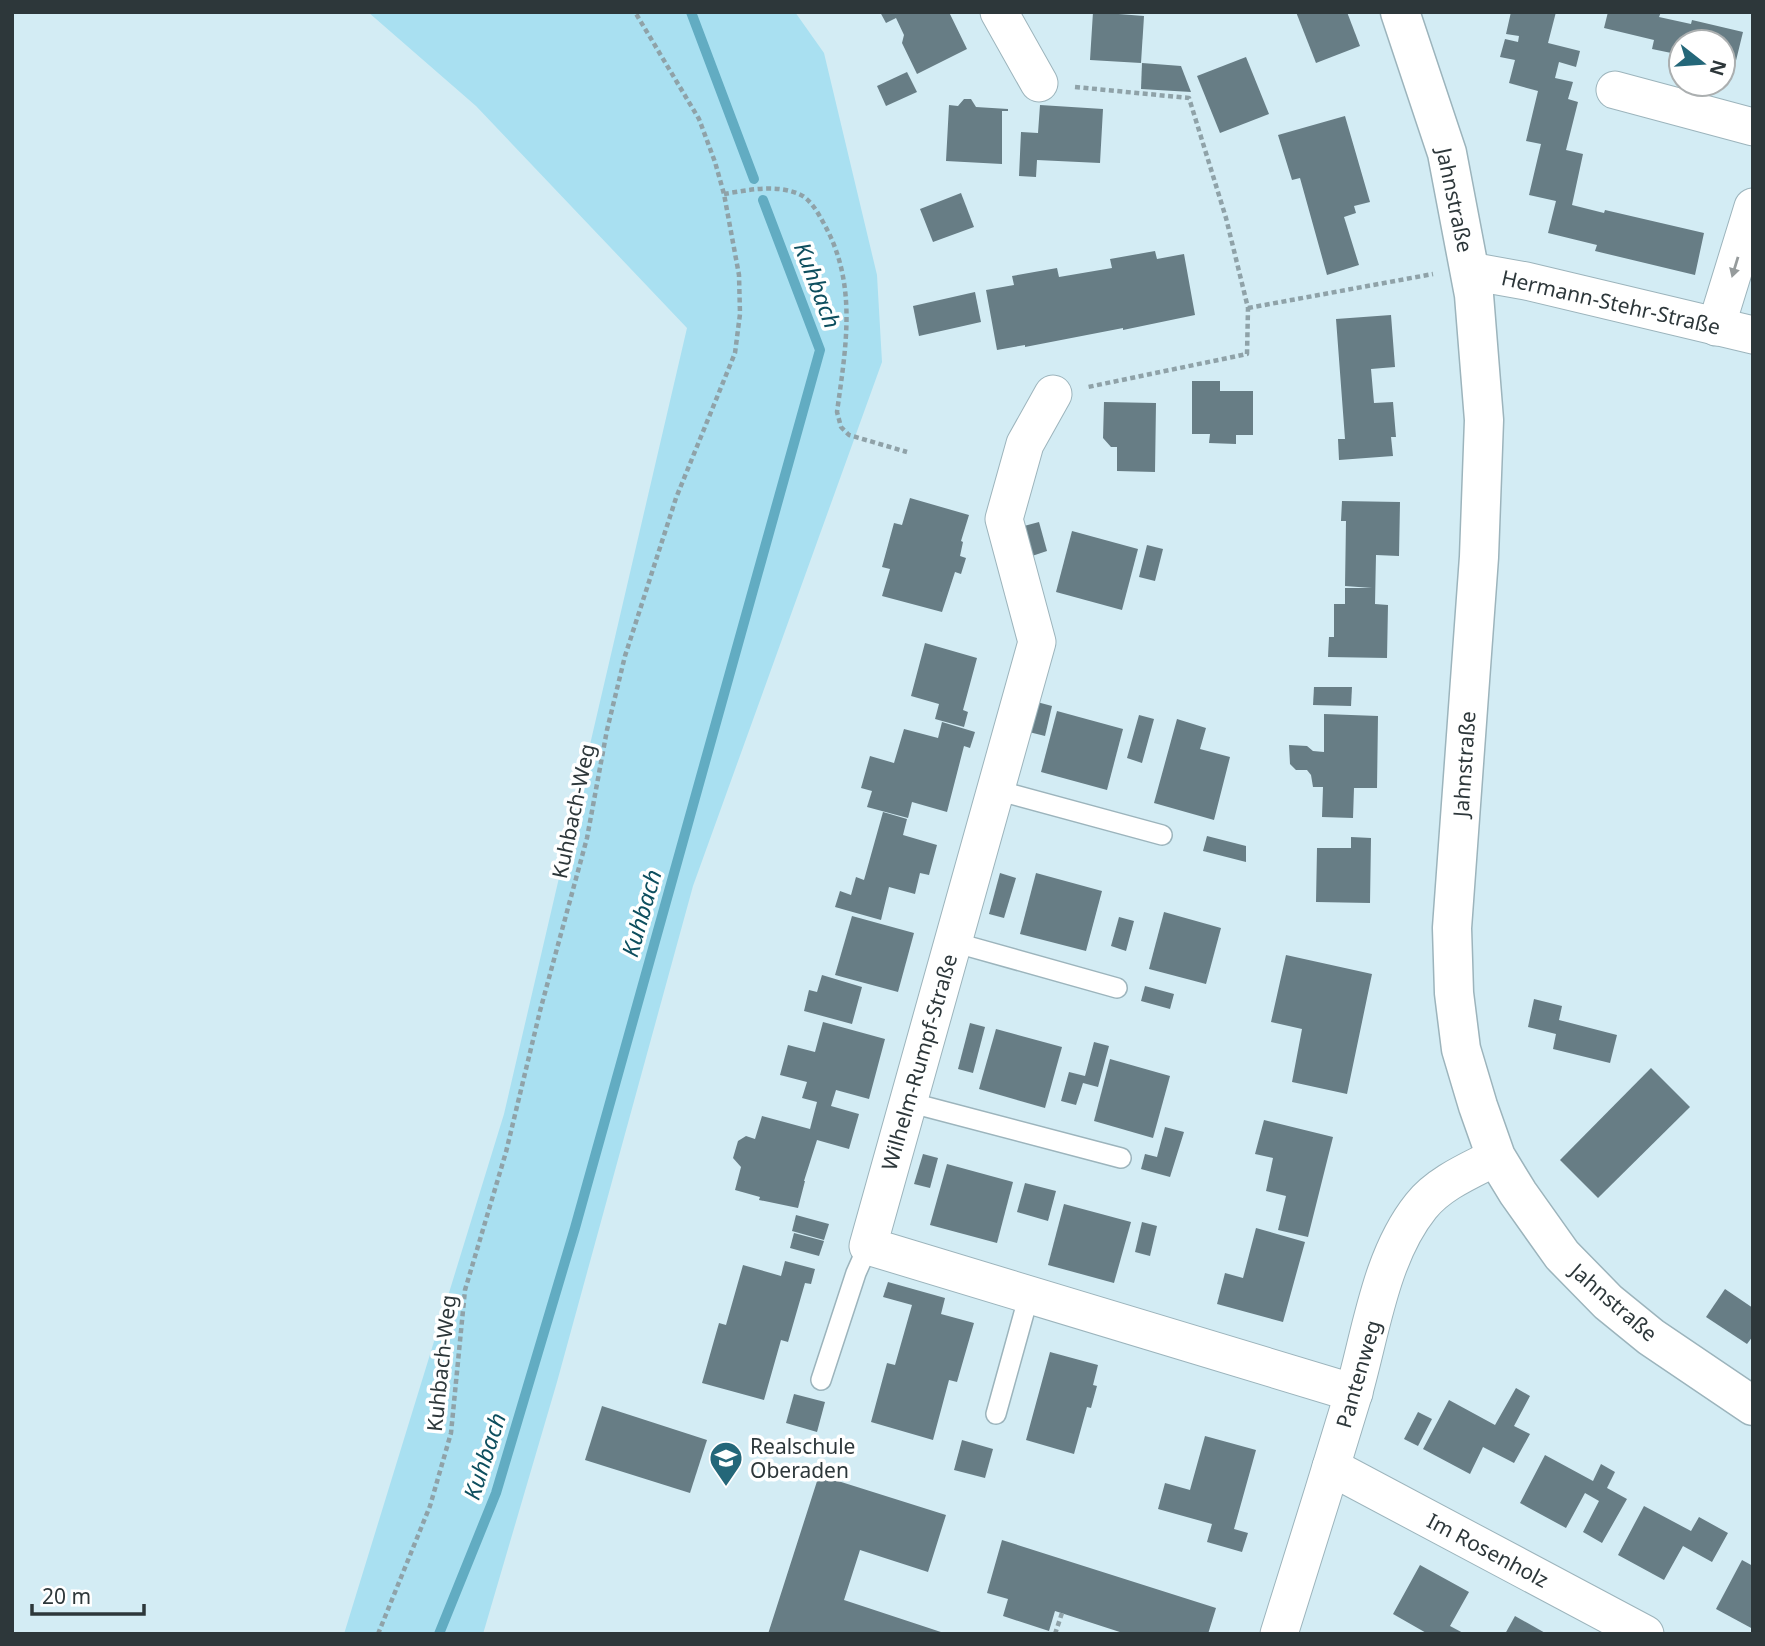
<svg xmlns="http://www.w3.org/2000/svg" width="1765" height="1646" font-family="'Noto Sans',sans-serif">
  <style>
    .green { fill: #a9e0f1 }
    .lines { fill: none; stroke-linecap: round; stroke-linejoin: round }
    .stream { stroke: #62acc2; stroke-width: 10 }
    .building { fill: #677d85 }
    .lane-casing { stroke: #9cb4bc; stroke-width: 22 }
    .street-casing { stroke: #9cb4bc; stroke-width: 39 }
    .secondary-casing { stroke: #9cb4bc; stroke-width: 41 }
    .path { stroke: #8fa2a8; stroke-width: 4.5; stroke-dasharray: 5 3.5; stroke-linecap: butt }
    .lane { stroke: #fff; stroke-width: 19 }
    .street { stroke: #fff; stroke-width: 37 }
    .secondary { stroke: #fff; stroke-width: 38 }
    .oneway { fill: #969b9c }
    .labels { text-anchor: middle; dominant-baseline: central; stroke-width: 7; stroke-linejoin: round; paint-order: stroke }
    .street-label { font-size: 21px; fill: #2d373a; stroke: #fff }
    .poi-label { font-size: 21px; fill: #2d373a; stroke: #fff; text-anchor: start }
    .water-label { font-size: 23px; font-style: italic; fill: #0d4e5e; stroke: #fff }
  </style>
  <rect width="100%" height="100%" fill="#d3ecf4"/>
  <path class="green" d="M368,12H795L824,53L877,275L882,362L693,886L557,1382L483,1634H344L504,1114L687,328L476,106Z"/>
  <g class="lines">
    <g class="stream">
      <path d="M691,12L754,179"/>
      <path d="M439,1634L496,1493L575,1228L820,350L763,200"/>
    </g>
  </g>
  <g class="building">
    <path d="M880,12H949L967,49L917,74L902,43L904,35L896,18L886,23Z"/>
    <path d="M1093,12L1144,16L1141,63L1090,60Z"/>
    <path d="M1296,12H1347L1360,46L1316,63Z"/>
    <path d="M1511,12H1556L1548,43L1580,51L1576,67L1559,62L1555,78L1573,82L1568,99L1578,102L1566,150L1583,154L1572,205L1604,213L1605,210L1704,233L1695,275L1595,251L1597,245L1548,233L1556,201L1529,195L1541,144L1526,141L1538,91L1509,83L1515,60L1500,57L1505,39L1518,42L1519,36L1506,34Z"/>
    <path d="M1608,12H1661L1659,17L1691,24L1692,20L1743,32L1732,77L1723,75V42H1681V55L1652,49L1654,40L1604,28Z"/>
    <path d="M1246,57L1269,114L1220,133L1197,76Z"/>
    <path d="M1142,63L1181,66L1191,92L1141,89Z"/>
    <path d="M907,72L917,92L886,106L877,86Z"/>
    <path d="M964,99H971L976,107L1008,109V111H1002V164L946,161L949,105L958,106Z"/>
    <path d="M1040,105L1103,109L1100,163L1037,160L1036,177L1019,176L1021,132L1038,133Z"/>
    <path d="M1345,116L1370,202L1354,206L1356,213L1344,217L1359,265L1327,275L1300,178L1292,180L1278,135Z"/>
    <path d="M961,193L974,227L933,242L920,209Z"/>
    <path d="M1155,251L1157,259L1184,254L1195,315L1123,330V328L1025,347V345L997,350L986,290L1014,285L1012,276L1057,268L1059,277L1112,268L1110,259Z"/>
    <path d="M975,292L981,322L919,336L913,306Z"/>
    <path d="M1391,315L1395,367L1371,369L1374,403L1393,402L1396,437H1391L1393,456L1339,460L1338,439H1345L1336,319Z"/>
    <path d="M1192,381H1220V391H1253V435H1236V444L1209,443L1210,434H1192Z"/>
    <path d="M1104,402L1156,403L1155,472L1117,471V447H1111L1103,438Z"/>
    <path d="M910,498L969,515L961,541L963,542L960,556L966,558L961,574L955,572L942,612L882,596L890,569L882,567L894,523L902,525Z"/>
    <path d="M1342,501L1400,502L1399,556L1376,555L1375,604L1388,605L1387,658L1328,657L1329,637H1334V604H1345V588H1372L1345,586L1346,521H1341Z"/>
    <path d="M1039,522L1047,551L1032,556L1024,526Z"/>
    <path d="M1072,531L1138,549L1122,610L1056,592Z"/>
    <path d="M1147,545L1163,549L1155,581L1139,577Z"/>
    <path d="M925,643L977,658L963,710L968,712L964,727L935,719L939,704L911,696Z"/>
    <path d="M1314,687H1352L1351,706L1313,705Z"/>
    <path d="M1037,702L1052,706L1045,736L1029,732Z"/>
    <path d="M1057,711L1123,729L1107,790L1041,772Z"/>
    <path d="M1324,714L1378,716L1377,788H1354L1353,818L1322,817L1323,787H1313L1311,775L1307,770H1296L1290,764L1289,745L1307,746L1313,751L1324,752Z"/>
    <path d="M1139,715L1154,719L1142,763L1127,758Z"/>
    <path d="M1177,719L1206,728L1200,749L1230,757L1214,820L1154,803Z"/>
    <path d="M942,722L975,732L970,748L964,746L947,812L912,802L908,818L867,807L872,791L861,788L870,756L894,763L904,729L938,738Z"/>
    <path d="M883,812L907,819L903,835L937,845L929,875L920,873L915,894L889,887L881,920L835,907L840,891L851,895L856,877L864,880Z"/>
    <path d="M1207,836L1246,846V862L1203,851Z"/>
    <path d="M1351,837L1371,838L1370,903L1316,902L1317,848H1351Z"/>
    <path d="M1000,873L1016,878L1004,918L989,914Z"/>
    <path d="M1036,873L1102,891L1086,951L1020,934Z"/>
    <path d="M1164,912L1221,928L1206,984L1149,969Z"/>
    <path d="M852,916L914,933L898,992L835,975Z"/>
    <path d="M1119,917L1134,921L1126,951L1111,946Z"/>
    <path d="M1286,955L1372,974L1347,1094L1292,1082L1302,1029L1271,1022Z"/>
    <path d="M822,975L862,987L852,1024L804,1011L809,990L817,992Z"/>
    <path d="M1145,986L1174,994L1170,1009L1141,1001Z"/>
    <path d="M1534,999L1562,1006L1559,1020L1617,1035L1610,1063L1553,1049L1556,1034L1528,1027Z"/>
    <path d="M823,1022L885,1039L869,1099L836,1090L831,1106L859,1114L849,1149L817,1140L804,1181H805L798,1208L759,1200L760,1197L735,1190L741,1167L733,1158L738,1141L746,1136L755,1139L762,1116L810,1129L817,1102L802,1098L807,1082L780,1075L788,1045L815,1052Z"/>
    <path d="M970,1023L985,1027L973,1073L958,1069Z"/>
    <path d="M996,1029L1062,1047L1045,1108L979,1089Z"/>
    <path d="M1094,1042L1109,1046L1098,1087L1083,1083L1076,1105L1061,1101L1069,1072L1085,1076Z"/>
    <path d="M1110,1059L1170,1076L1153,1138L1094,1121Z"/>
    <path d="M1651,1068L1690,1107L1598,1198L1560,1160Z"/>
    <path d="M1264,1120L1333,1137L1308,1237L1278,1230L1286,1196L1266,1191L1273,1158L1255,1154Z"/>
    <path d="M1165,1127L1184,1132L1170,1177L1141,1169L1145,1154L1157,1157Z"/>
    <path d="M923,1154L938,1158L930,1188L914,1184Z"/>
    <path d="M947,1164L1013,1182L997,1243L930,1225Z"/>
    <path d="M1025,1183L1056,1191L1048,1221L1017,1212Z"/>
    <path d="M1064,1204L1131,1222L1114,1283L1048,1265Z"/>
    <path d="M796,1215L829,1224L824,1240L792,1231Z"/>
    <path d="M1142,1222L1157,1226L1150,1256L1135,1252Z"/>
    <path d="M1256,1228L1305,1242L1283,1322L1217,1304L1225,1273L1243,1278Z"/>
    <path d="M794,1233L824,1241L819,1256L790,1248Z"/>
    <path d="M785,1261L815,1269L811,1284L805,1283L788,1342L781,1340L764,1400L702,1383L719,1323L726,1325L743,1265L781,1276Z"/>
    <path d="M888,1282L945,1298L941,1314L974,1323L957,1382L949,1380L933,1440L871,1422L887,1363L895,1365L912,1305L883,1297Z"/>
    <path d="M1725,1289L1753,1308V1336L1747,1344L1706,1317Z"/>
    <path d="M1050,1352L1098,1365L1093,1385L1097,1386L1091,1408L1087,1407L1074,1454L1026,1440Z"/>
    <path d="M1516,1388L1530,1396L1514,1426L1530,1434L1514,1463L1483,1447L1470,1474L1423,1449L1449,1400L1495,1425Z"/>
    <path d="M794,1394L825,1402L817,1432L786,1423Z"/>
    <path d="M602,1406L707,1440L690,1493L585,1460Z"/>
    <path d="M1418,1412L1432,1419L1418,1446L1404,1439Z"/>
    <path d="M1205,1436L1256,1450L1234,1529L1248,1533L1242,1552L1207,1542L1212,1524L1158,1509L1165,1483L1190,1490Z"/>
    <path d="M962,1440L993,1449L985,1478L954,1470Z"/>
    <path d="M1545,1455L1593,1481L1601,1464L1615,1472L1607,1488L1627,1499L1602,1543L1583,1532L1599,1501L1585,1493L1566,1528L1520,1503Z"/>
    <path d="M819,1475L946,1515L928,1572L860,1550L844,1600L947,1634H768Z"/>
    <path d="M1644,1506L1691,1531L1699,1517L1728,1533L1712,1562L1683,1546L1664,1580L1618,1555Z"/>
    <path d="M1002,1540L1216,1608L1208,1634H1126L1055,1611L1049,1631L1003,1616L1008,1599L987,1593Z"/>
    <path d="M1742,1560L1753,1566V1629L1716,1609Z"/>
    <path d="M1420,1565L1469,1592L1450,1626L1465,1634H1428L1393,1614Z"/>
    <path d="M1515,1616L1547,1634H1505Z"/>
  </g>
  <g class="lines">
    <defs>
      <g id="lane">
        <path d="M996,790L1162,835"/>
        <path d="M953,942L1117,988"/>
        <path d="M908,1102L1121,1158"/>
        <path d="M821,1380L856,1273L868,1246"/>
        <path d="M996,1414L1029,1295"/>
      </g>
      <g id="street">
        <path d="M999,12L1039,83"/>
        <path d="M1615,90L1753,127"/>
        <path d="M1470,271L1526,281L1753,335"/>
        <path d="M1716,327L1753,207"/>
        <path d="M1053,394L1025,444L1004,519L1037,642L868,1246L1354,1393"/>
        <path d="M1331,1467L1645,1634"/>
        <path d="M1279,1634C1304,1554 1329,1475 1353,1395C1371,1333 1380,1257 1421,1206C1439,1183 1471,1170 1496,1157"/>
      </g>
      <path id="secondary" d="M1400,12L1447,153L1474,295L1484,420L1479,557L1452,928L1454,993L1461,1049L1478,1106L1496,1157L1518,1193L1562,1255L1608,1302L1651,1337L1753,1406"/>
    </defs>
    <use href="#lane" class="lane-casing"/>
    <use href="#street" class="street-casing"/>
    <use href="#secondary" class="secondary-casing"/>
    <g class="path">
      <path d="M1075,87L1189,98L1226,218L1248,308L1247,354L1088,387"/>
      <path d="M724,194C748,190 775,184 799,194C810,199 817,211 823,222C858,283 846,346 837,412L841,427L849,435L907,452"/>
      <path d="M1248,308L1433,274"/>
      <path d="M378,1634L430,1506L451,1433L465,1290L506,1152L540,1011L587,838L607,730L625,656L676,498L735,353L740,314L739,275L724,194L715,162L699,119L635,12"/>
      <path d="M1055,1634L1062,1613"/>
    </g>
    <use href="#lane" class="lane"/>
    <use href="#street" class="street"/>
    <use href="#secondary" class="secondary"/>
  </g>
  <defs><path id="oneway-solid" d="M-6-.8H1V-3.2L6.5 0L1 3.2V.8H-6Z" transform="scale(1.75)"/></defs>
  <use class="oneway" href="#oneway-solid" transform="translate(1735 267) rotate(107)"/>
  <defs>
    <symbol id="school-pin" viewBox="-11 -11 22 30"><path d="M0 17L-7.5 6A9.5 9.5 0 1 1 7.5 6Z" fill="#246779" stroke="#fff"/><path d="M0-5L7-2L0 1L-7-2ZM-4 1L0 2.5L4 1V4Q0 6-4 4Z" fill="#fff"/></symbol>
  </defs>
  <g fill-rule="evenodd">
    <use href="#school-pin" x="707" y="1439" width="38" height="52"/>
  </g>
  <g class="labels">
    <g class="street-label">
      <text transform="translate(1455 200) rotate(78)">Jahnstraße</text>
      <text transform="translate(1611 302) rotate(13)">Hermann-Stehr-Straße</text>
      <text transform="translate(1464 764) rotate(-86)">Jahnstraße</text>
      <text transform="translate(573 811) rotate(-78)">Kuhbach-Weg</text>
      <text transform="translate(919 1062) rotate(-74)">Wilhelm-Rumpf-Straße</text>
      <text transform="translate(1614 1302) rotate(41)">Jahnstraße</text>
      <text transform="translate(441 1363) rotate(-84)">Kuhbach-Weg</text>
      <text transform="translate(1358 1374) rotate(-74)">Pantenweg</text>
      <text transform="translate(1488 1550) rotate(28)">Im Rosenholz</text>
    </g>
    <g class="poi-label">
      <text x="750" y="1446">Realschule<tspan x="750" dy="24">Oberaden</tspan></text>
    </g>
    <g class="water-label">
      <text transform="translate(818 285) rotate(69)">Kuhbach</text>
      <text transform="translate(641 913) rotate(-74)">Kuhbach</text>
      <text transform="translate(484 1456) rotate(-72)">Kuhbach</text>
    </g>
  </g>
  <rect width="1765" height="1646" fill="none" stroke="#2d373a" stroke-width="28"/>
  <g transform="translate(1702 63) rotate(107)"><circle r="33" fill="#ffffff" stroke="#abafb0" stroke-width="2"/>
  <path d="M0-5L12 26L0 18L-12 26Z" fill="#246779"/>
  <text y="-10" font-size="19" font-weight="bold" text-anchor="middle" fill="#2d373a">N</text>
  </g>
  <path d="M32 1604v10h112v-10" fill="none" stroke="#2d373a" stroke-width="3.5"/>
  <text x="42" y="1604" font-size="21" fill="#2d373a" stroke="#ffffff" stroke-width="5" paint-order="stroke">20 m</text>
</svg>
